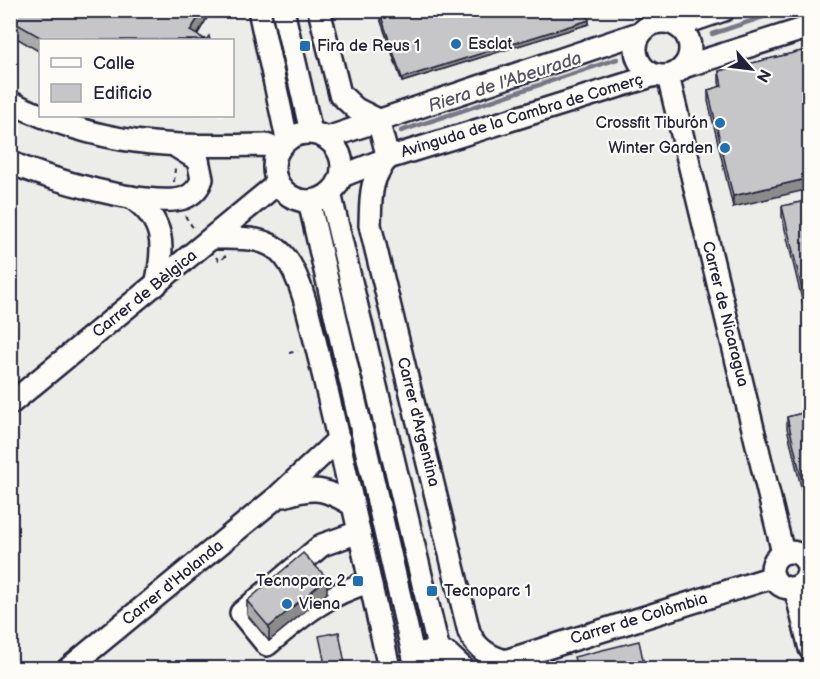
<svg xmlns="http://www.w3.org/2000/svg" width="820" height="679" font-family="'Balsamiq Sans',sans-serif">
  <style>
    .built { fill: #ecece9; fill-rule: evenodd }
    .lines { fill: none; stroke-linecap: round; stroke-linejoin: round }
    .stream { stroke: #787885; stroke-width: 4.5 }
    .minor-casing { stroke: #22223b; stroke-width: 26 }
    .path { stroke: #22223b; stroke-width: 2; stroke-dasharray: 4.5 4.5; stroke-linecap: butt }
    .minor { stroke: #fdfcf7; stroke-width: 21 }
    .wall { fill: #aaaaac; stroke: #22223b; stroke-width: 1.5 }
    .shaded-wall { fill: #8b8b8c; stroke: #22223b; stroke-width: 1.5 }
    .building { fill: #c6c6c8; stroke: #22223b; stroke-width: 1.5 }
    .poi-dot { fill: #1f6fb2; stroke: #fdfcf7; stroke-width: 2 }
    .labels { text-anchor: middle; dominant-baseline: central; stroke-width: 4.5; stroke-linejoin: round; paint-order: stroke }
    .poi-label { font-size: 16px; fill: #22223b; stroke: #fdfcf7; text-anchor: start }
    .street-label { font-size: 16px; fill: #22223b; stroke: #fdfcf7 }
    .water-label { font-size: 18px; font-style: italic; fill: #545466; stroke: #fdfcf7 }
  </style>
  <rect width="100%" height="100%" fill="#fdfcf7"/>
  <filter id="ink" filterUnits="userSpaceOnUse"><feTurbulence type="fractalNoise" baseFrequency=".0167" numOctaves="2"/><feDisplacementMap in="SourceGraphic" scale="12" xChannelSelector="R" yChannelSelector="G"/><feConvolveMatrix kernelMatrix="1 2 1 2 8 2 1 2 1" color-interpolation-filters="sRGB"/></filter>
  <g filter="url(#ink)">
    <path class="built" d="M11,11H809V668H11ZM40,40H232V116H40Z"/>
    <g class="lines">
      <g class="stream">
        <path d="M712,34L784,10"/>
        <path d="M401,131L617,59"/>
      </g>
      <defs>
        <g id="minor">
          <path d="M259,10L287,139"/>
          <path d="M283,10L311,132"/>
          <path d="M319,10L340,94L356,109L378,120L388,158C369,179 371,198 370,225L469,632C476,648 488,656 505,661L496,668"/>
          <circle cx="663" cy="49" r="27"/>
          <path d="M677,26L724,10"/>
          <path d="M683,67L810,27"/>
          <path d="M668,76L783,553"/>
          <path d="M10,102C103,147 166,147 266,145L278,150"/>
          <circle cx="308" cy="167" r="34"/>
          <path d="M327,138L642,32"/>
          <path d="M10,162C42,178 151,209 184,198C194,194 199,188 202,179L198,160L177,147"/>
          <path d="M342,176L388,158L655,75"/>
          <path d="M330,193L439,651"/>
          <path d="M131,197C165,220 165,246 156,285"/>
          <path d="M309,201L414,658"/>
          <path d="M213,238C238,238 268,235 285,257C304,280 313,336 321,365C345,466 367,567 389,668"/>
          <path d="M10,404L278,183"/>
          <path d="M284,496C315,486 324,488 353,505"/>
          <path d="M359,532L322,545L241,613L267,645C301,616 327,594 370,582"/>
          <circle cx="790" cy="570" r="18"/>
          <path d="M795,588L810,649"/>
          <path d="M426,652L448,654L463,668"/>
          <path d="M505,661L773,577"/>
          <path d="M69,668L277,497L339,439"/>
        </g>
      </defs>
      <use href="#minor" class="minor-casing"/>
      <g class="path">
        <path d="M174,182L175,167"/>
        <path d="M185,216L194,229"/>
        <path d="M216,257L219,261L227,255"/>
        <path d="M289,353L298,351"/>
      </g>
      <use href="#minor" class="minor"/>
    </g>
    <g class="wall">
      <path d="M10,10H207V18L197,35L206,40H210H40V52L10,34Z"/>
      <path d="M377,10H586L589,24L402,82Z"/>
      <path d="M810,49L733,207L708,101V90L720,87L719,82V71Z"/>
      <path d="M810,200V333L782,217V206Z"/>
      <path d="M810,411L805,504L787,428V417Z"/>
      <path d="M327,593L269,641L247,615V601Z"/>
    </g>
    <g class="shaded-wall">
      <path d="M203,10H207V18L194,40L190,31Z"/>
      <path d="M589,20V24L402,82V78Z"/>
      <path d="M810,178V189L733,207V196Z"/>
      <path d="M810,492V503L805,504V493Z"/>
      <path d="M327,578V593L269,641V627Z"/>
    </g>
    <g class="building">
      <path d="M10,10H203L190,31L206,40L209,36L210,40H45L10,20Z"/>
      <path d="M379,10H586L589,20L402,78Z"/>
      <path d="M810,49V178L733,196L708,90L722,86L719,71Z"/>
      <path d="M810,200V322L782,206Z"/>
      <path d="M810,411V492L805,493L787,417Z"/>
      <path d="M303,553L327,578L269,627L247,601Z"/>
      <path d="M339,632L346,669H326L319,636Z"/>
      <path d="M639,641L645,669H577L574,657Z"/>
    </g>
  </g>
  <g class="poi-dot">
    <circle cx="456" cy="44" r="6"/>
    <rect x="299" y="40" width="12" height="12" rx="3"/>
    <circle cx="720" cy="123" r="6"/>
    <circle cx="725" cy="148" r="6"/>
    <rect x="352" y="575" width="12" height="12" rx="3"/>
    <rect x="426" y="585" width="12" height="12" rx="3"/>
    <circle cx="287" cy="604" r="6"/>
  </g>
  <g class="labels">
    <g class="poi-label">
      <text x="468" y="44">Esclat</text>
      <text x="317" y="46">Fira de Reus 1</text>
      <text x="708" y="123" text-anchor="end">Crossfit Tiburón</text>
      <text x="713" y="148" text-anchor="end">Winter Garden</text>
      <text x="346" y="581" text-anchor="end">Tecnoparc 2</text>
      <text x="444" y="591">Tecnoparc 1</text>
      <text x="299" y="604">Viena</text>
    </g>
    <g class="street-label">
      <text transform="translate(522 116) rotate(-17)">Avinguda de la Cambra de Comerç</text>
      <text transform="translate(145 294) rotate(-39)">Carrer de Bèlgica</text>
      <text transform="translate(725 314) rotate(76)">Carrer de Nicaragua</text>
      <text transform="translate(418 422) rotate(76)">Carrer d'Argentina</text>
      <text transform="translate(173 583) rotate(-39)">Carrer d'Holanda</text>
      <text transform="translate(639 619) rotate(-17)">Carrer de Colòmbia</text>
    </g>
    <g class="water-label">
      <text transform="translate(505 82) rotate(-18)">Riera de l'Abeurada</text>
    </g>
  </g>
  <rect width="820" height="679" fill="none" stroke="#fdfcf7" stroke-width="36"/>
  <rect x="18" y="18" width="784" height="643" fill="none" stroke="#22223b" stroke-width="2" filter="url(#ink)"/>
  <rect x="39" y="39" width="195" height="78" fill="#fdfcf7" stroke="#a5a5ac" stroke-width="1.5"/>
  <rect x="51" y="58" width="30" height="9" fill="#fdfcf7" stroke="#a5a5ac" stroke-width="1.5"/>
  <text x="93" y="69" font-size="18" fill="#22223b">Calle</text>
  <rect x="51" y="84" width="30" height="18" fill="#c6c6c8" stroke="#a5a5ac" stroke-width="1.5"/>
  <text x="93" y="99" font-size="18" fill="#22223b">Edificio</text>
  <g transform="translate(751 69) rotate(118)" stroke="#fdfcf7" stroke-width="4.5" paint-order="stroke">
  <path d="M0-4.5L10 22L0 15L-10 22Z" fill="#22223b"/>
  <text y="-9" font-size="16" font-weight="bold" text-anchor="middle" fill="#22223b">N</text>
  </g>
</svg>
